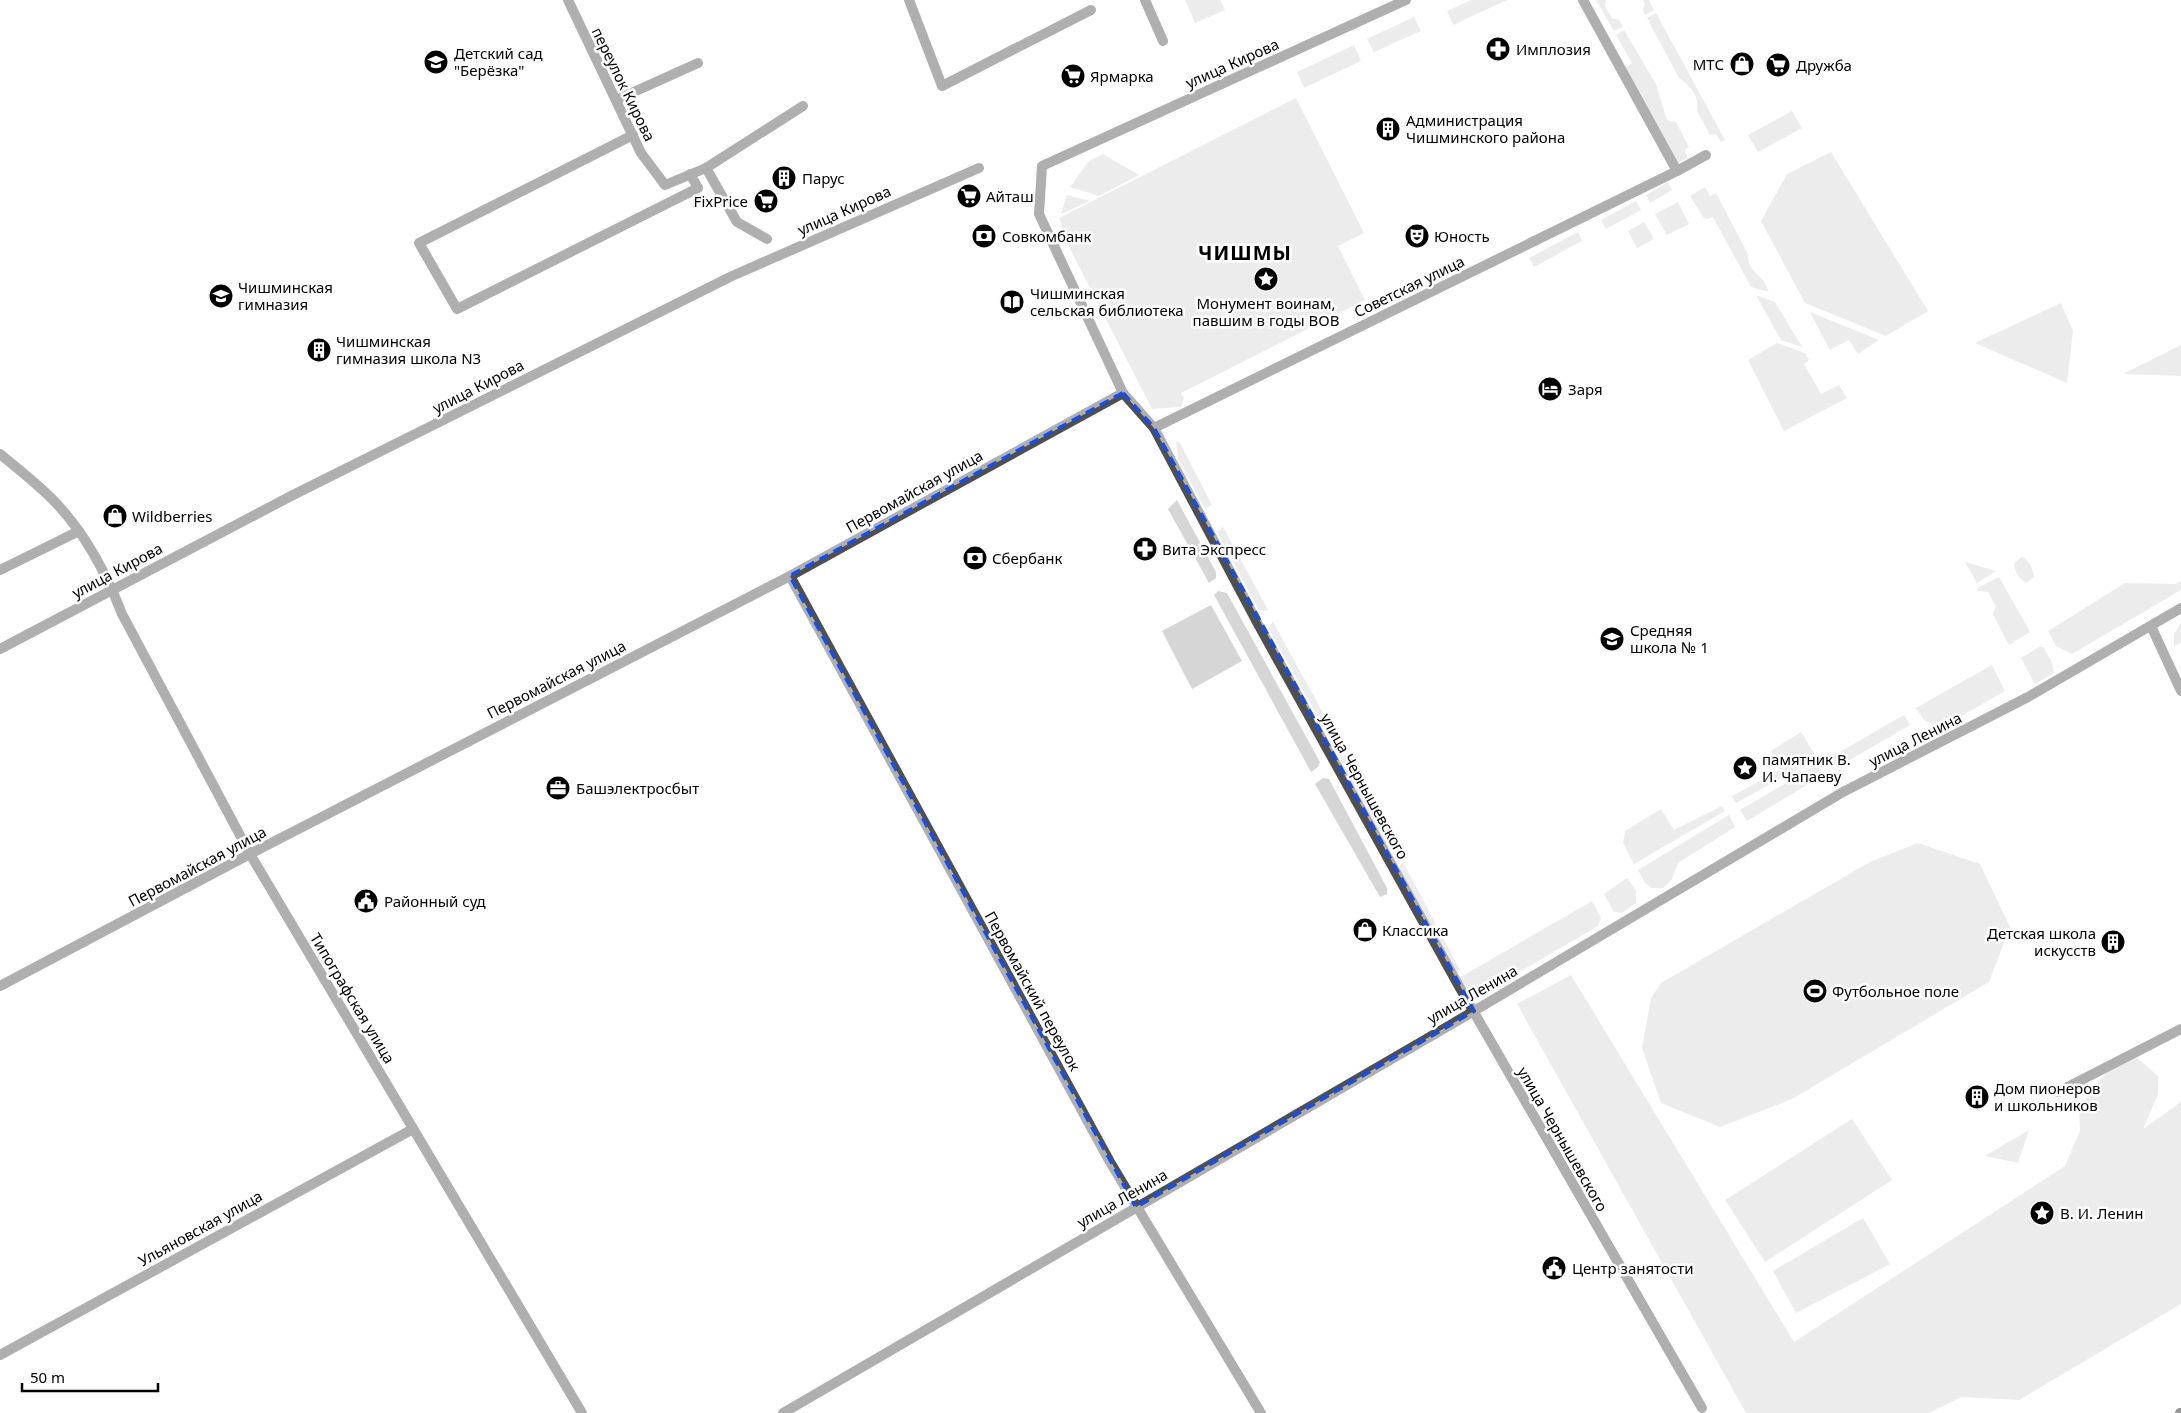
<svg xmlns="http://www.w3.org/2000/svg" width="2181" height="1413" font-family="'Noto Sans',sans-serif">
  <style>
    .green { fill: #d6d6d6 }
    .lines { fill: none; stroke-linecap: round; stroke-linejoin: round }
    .pedestrian { stroke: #4f4f4f; stroke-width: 10 }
    .minor { stroke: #4f4f4f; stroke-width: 10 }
    .secondary { stroke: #1c1c1c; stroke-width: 10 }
    .marked { fill: none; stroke: #1d4ed8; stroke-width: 4; stroke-dasharray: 10 6; stroke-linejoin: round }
    .labels { text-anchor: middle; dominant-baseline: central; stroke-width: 5; stroke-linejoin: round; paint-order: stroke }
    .poi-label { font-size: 15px; fill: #000; stroke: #fff; text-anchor: start }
    .street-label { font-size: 15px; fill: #000; stroke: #fff }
    .district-label { font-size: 20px; font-weight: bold; letter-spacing: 1px; fill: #000; stroke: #fff }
  </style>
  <rect width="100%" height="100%" fill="#fff"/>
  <g class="green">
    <path d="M1185,0H1220L1225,10L1195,23Z"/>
    <path d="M1471,0H1507L1453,25L1447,11Z"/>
    <path d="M1596,0H1606L1605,6L1612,18L1619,20L1623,27L1614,31Z"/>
    <path d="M1643,0H1649L1654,10L1645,15L1643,10L1645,4Z"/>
    <path d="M1656,13L1725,140L1721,142L1716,134L1710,135L1697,111C1700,97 1690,85 1679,78L1647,18Z"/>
    <path d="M1414,17L1421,31L1374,52L1367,39Z"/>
    <path d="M1624,30L1656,84L1667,120L1676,122L1689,147L1685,150L1688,158L1674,165L1626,77V68L1632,63L1616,35Z"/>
    <path d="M1354,45L1361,61L1304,88L1297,72Z"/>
    <path d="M1296,98L1364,233L1338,246L1365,300L1181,393L1184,398L1181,407L1152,409L1068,245C1064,235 1063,227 1059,218Z"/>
    <path d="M1792,111L1802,128L1758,152L1748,135Z"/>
    <path d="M1831,152L1928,311L1886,336L1805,303L1761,221L1787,174Z"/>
    <path d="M1103,154L1139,175L1099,196L1070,187L1089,161Z"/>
    <path d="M1668,182L1672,190L1650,203L1646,195Z"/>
    <path d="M1705,187L1710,196L1716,193L1748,254C1748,268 1753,269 1761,278C1765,281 1767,288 1769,292L1751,287L1713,217L1707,219L1703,217L1690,196Z"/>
    <path d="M1067,195L1090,201L1061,214Z"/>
    <path d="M1636,201L1641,210L1606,229L1601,220Z"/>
    <path d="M1678,202L1689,224L1667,235L1655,214Z"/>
    <path d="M1644,222L1654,239L1637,248L1628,231Z"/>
    <path d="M1578,232L1582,241L1534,267L1529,258Z"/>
    <path d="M1756,295L1775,302L1802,347L1781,340Z"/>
    <path d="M2061,303L2073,331L2067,383L1975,343Z"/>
    <path d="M1810,312L1879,340L1858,354L1849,340L1830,350Z"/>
    <path d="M1777,343L1805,353L1809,360L1804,364L1821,394L1839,385L1847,398L1784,431L1748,360Z"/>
    <path d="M2181,345V376L2123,374Z"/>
    <path d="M1176,441L1180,443L1212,505L1205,509L1178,459Z"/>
    <path d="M1177,500L1216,572V578L1209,583L1168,509Z"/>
    <path d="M1223,527L1268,610L1264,611L1259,610L1217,532Z"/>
    <path d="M2022,557C2030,561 2033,569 2034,577L2026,583C2018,578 2015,572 2014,563Z"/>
    <path d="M1965,562L1996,571L1977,583Z"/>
    <path d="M1999,577L2030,632L2009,645L1993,614L1996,606L1988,592L1978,591L1977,588Z"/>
    <path d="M2181,581V590L2072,654L2056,646L2048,631L2125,583L2176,584Z"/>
    <path d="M1218,591L1227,593L1320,762L1318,767L1311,772L1214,595Z"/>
    <path d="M1211,605L1242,661L1192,689L1162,631Z"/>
    <path d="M1273,622L1339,742L1332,743L1268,628Z"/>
    <path d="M2181,622V643L2174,646V634Z"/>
    <path d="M2039,647H2043L2051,660L2054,673L2035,684L2021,658Z"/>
    <path d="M1992,665L2005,691L1940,728L1924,720L1916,708Z"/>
    <path d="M1904,715L1910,725L1843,764L1834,763L1831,757Z"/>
    <path d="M1801,732L1817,758L1736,803L1732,796L1780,770L1771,751Z"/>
    <path d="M1346,754L1395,848L1391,850L1386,848L1341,762V758Z"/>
    <path d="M1820,763L1819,774L1815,780L1747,821L1740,810Z"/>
    <path d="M1323,778L1329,779L1387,888V894L1380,897L1315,784Z"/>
    <path d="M1722,806L1725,811L1634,864L1623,843L1625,831L1661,809L1674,830Z"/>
    <path d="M1729,815L1735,827L1678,863L1672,879L1663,888H1652L1645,883L1638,870Z"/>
    <path d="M1918,843L1980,864L2010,927L1989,982L1792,1099L1720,1127L1661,1103L1642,1048L1651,998L1661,983L1870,862Z"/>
    <path d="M1403,862L1460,970L1454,972L1398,869Z"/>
    <path d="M1627,878L1636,891V903L1622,913L1614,912L1604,894Z"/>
    <path d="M1592,901L1601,918L1598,926L1480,995L1470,993L1459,978Z"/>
    <path d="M1571,975L1794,1342L2065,1166L2080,1131L2079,1110L2091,1090L2110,1069L2136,1057L2158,1076V1094L2143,1129L2181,1102V1304L2019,1400L1961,1397L1929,1413H1746L1517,1004Z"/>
    <path d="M1852,1119L1892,1180L1765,1262L1725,1200Z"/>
    <path d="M2029,1130L2018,1163L1985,1156Z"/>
    <path d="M1863,1218L1890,1264L1796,1313L1773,1271Z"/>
  </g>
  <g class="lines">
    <path class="pedestrian" d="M0,649L293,495L732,276L979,168"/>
    <g class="minor">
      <path d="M568,0L641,153L665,185L706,168L737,222L767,239"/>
      <path d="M909,0L942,86L1091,10"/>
      <path d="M1145,0L1163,41"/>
      <path d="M1406,0L1042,166L1039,214L1123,393L1154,428L1258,624L1460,988L1702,1408"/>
      <path d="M1583,0L1677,171L1706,155"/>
      <path d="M616,100L698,63"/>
      <path d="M633,135L419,243L457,309L698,188L690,174"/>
      <path d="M706,168L803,106"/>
      <path d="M1154,428L1677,171"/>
      <path d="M0,454C16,467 32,480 47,494C81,526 105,570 122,614L250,854L582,1413"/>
      <path d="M0,570L79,531"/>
      <path d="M790,576L1110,1162L1261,1413"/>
      <path d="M2151,626L2181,691"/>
      <path d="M0,986L250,854L790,576L1123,393"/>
      <path d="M2058,1092L2181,1029"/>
      <path d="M0,1355L413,1129"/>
      <path d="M783,1413L1452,1024L1843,792L2028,697L2181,608"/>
    </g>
    <path class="secondary" d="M2180,1413H2181"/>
  </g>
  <path d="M0 0H2181V1413H0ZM1123,393L1154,428L1474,1011L1136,1207L790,576Z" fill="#fff" fill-opacity=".55" fill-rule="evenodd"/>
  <path class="marked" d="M1123,393L1154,428L1474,1011L1136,1207L790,576Z"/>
  <defs>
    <symbol id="pharmacy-disc" viewBox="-11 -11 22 22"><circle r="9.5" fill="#000" stroke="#fff"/><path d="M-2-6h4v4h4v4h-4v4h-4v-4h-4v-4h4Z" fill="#fff"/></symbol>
    <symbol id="school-disc" viewBox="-11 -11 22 22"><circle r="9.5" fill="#000" stroke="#fff"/><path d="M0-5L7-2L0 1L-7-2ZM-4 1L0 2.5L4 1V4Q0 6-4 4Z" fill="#fff"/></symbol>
    <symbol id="shop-disc" viewBox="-11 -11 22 22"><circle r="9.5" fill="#000" stroke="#fff"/><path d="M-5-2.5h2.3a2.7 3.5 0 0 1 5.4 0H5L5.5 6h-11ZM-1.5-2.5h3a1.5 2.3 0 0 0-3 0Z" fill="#fff"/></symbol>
    <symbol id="supermarket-disc" viewBox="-11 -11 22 22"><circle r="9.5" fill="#000" stroke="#fff"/><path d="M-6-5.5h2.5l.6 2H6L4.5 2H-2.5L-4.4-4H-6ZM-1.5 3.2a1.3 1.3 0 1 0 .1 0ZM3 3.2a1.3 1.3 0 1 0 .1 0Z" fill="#fff"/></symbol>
    <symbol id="building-disc" viewBox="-11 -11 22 22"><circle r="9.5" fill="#000" stroke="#fff"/><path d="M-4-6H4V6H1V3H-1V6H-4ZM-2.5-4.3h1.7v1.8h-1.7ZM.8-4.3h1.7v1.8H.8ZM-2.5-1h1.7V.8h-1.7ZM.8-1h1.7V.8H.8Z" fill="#fff"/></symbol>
    <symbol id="bank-disc" viewBox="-11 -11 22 22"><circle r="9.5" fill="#000" stroke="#fff"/><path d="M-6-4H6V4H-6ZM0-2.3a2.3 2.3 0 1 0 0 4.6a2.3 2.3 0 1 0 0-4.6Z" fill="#fff"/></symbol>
    <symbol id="theatre-disc" viewBox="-11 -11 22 22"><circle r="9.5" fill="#000" stroke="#fff"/><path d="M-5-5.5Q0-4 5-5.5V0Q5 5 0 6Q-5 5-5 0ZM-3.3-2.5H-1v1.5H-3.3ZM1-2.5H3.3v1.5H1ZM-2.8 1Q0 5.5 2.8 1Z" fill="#fff"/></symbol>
    <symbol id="sight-disc" viewBox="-11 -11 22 22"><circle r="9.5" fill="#000" stroke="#fff"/><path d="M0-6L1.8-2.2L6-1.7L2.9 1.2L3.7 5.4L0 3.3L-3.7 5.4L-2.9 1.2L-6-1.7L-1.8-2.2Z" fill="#fff"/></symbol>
    <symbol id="library-disc" viewBox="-11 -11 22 22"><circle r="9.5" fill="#000" stroke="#fff"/><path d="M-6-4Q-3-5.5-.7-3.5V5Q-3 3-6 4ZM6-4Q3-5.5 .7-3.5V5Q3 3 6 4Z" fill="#fff"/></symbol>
    <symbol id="hotel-disc" viewBox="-11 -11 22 22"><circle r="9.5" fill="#000" stroke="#fff"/><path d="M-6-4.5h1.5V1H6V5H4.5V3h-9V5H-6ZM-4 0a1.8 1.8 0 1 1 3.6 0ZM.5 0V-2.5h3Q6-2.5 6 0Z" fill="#fff"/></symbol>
    <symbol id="office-disc" viewBox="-11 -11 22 22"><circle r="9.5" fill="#000" stroke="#fff"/><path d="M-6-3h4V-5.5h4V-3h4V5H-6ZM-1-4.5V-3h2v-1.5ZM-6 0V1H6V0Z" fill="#fff"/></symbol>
    <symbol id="civic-disc" viewBox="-11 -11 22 22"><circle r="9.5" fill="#000" stroke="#fff"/><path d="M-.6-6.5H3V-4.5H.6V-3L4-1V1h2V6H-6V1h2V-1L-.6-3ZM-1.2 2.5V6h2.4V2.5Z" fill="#fff"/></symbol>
    <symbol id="stadium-disc" viewBox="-11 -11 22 22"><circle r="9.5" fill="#000" stroke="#fff"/><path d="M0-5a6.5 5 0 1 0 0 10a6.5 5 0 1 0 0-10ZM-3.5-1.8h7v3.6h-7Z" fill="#fff"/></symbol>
  </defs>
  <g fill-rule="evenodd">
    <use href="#pharmacy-disc" x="1484" y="35" width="28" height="28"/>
    <use href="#school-disc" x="422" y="48" width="28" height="28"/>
    <use href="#shop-disc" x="1728" y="50" width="28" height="28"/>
    <use href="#supermarket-disc" x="1764" y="51" width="28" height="28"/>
    <use href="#supermarket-disc" x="1059" y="62" width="28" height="28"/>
    <use href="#building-disc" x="1374" y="115" width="28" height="28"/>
    <use href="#building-disc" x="770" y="164" width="28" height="28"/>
    <use href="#supermarket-disc" x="955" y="182" width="28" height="28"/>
    <use href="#supermarket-disc" x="752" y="187" width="28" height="28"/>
    <use href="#bank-disc" x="970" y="222" width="28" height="28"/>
    <use href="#theatre-disc" x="1403" y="222" width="28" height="28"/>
    <use href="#sight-disc" x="1252" y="265" width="28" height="28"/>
    <use href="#school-disc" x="207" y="282" width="28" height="28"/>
    <use href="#library-disc" x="998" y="288" width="28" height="28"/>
    <use href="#building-disc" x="305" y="336" width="28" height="28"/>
    <use href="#hotel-disc" x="1536" y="375" width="28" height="28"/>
    <use href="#shop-disc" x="101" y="502" width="28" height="28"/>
    <use href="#pharmacy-disc" x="1131" y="535" width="28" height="28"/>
    <use href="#bank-disc" x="961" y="544" width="28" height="28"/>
    <use href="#school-disc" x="1598" y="625" width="28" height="28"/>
    <use href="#sight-disc" x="1731" y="754" width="28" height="28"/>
    <use href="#office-disc" x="544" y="774" width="28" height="28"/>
    <use href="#civic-disc" x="352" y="887" width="28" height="28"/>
    <use href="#shop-disc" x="1351" y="916" width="28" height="28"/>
    <use href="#building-disc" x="2099" y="928" width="28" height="28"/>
    <use href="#stadium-disc" x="1801" y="977" width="28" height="28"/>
    <use href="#building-disc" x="1963" y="1083" width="28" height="28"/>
    <use href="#sight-disc" x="2028" y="1199" width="28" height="28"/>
    <use href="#civic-disc" x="1540" y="1254" width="28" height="28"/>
  </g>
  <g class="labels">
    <g class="poi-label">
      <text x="1516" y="49">Имплозия</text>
      <text x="454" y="53">Детский сад<tspan x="454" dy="17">"Берёзка"</tspan></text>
      <text x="1724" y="64" text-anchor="end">МТС</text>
      <text x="1796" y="65">Дружба</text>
      <text x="1090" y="76">Ярмарка</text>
      <text x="1406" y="120">Администрация<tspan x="1406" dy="17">Чишминского района</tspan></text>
      <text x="802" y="178">Парус</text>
      <text x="986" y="196">Айташ</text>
      <text x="748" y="201" text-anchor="end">FixPrice</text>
      <text x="1002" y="236">Совкомбанк</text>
      <text x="1434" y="236">Юность</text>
      <text x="238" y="287">Чишминская<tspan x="238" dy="17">гимназия</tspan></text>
      <text x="1030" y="293">Чишминская<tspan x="1030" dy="17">сельская библиотека</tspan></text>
      <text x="1266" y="303" text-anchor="middle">Монумент воинам,<tspan x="1266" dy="17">павшим в годы ВОВ</tspan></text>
      <text x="336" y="341">Чишминская<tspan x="336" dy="17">гимназия школа N3</tspan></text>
      <text x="1568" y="389">Заря</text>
      <text x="132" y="516">Wildberries</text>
      <text x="1162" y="549">Вита Экспресс</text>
      <text x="992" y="558">Сбербанк</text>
      <text x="1630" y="630">Средняя<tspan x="1630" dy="17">школа № 1</tspan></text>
      <text x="1762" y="759">памятник В.<tspan x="1762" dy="17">И. Чапаеву</tspan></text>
      <text x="576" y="788">Башэлектросбыт</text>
      <text x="384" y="901">Районный суд</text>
      <text x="1382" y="930">Классика</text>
      <text x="2096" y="933" text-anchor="end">Детская школа<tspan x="2096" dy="17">искусств</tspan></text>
      <text x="1832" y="991">Футбольное поле</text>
      <text x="1994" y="1088">Дом пионеров<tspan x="1994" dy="17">и школьников</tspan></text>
      <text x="2060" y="1213">В. И. Ленин</text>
      <text x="1572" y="1268">Центр занятости</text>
    </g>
    <g class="street-label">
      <text transform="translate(1232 63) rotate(-24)">улица Кирова</text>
      <text transform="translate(624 84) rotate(64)">переулок Кирова</text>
      <text transform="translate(844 210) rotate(-24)">улица Кирова</text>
      <text transform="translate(1409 286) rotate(-26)">Советская улица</text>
      <text transform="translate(478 386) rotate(-27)">улица Кирова</text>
      <text transform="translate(914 491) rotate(-29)">Первомайская улица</text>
      <text transform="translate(117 570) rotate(-28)">улица Кирова</text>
      <text transform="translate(556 679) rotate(-27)">Первомайская улица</text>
      <text transform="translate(1915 739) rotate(-27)">улица Ленина</text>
      <text transform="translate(1365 786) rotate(61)">улица Чернышевского</text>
      <text transform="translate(197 866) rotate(-28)">Первомайская улица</text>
      <text transform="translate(1033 991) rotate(61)">Первомайский переулок</text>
      <text transform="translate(1472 994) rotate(-30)">улица Ленина</text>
      <text transform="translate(353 998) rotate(59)">Типографская улица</text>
      <text transform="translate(1563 1139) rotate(60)">улица Чернышевского</text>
      <text transform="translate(1122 1198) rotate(-30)">улица Ленина</text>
      <text transform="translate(200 1228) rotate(-29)">Ульяновская улица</text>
    </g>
    <g class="district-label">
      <text x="1245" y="252">ЧИШМЫ</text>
    </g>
  </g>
  <path d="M22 1383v8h136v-8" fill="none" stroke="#000000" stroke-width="2.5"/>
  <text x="30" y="1383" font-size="15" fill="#000000" stroke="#ffffff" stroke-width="4" paint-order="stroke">50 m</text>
</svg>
